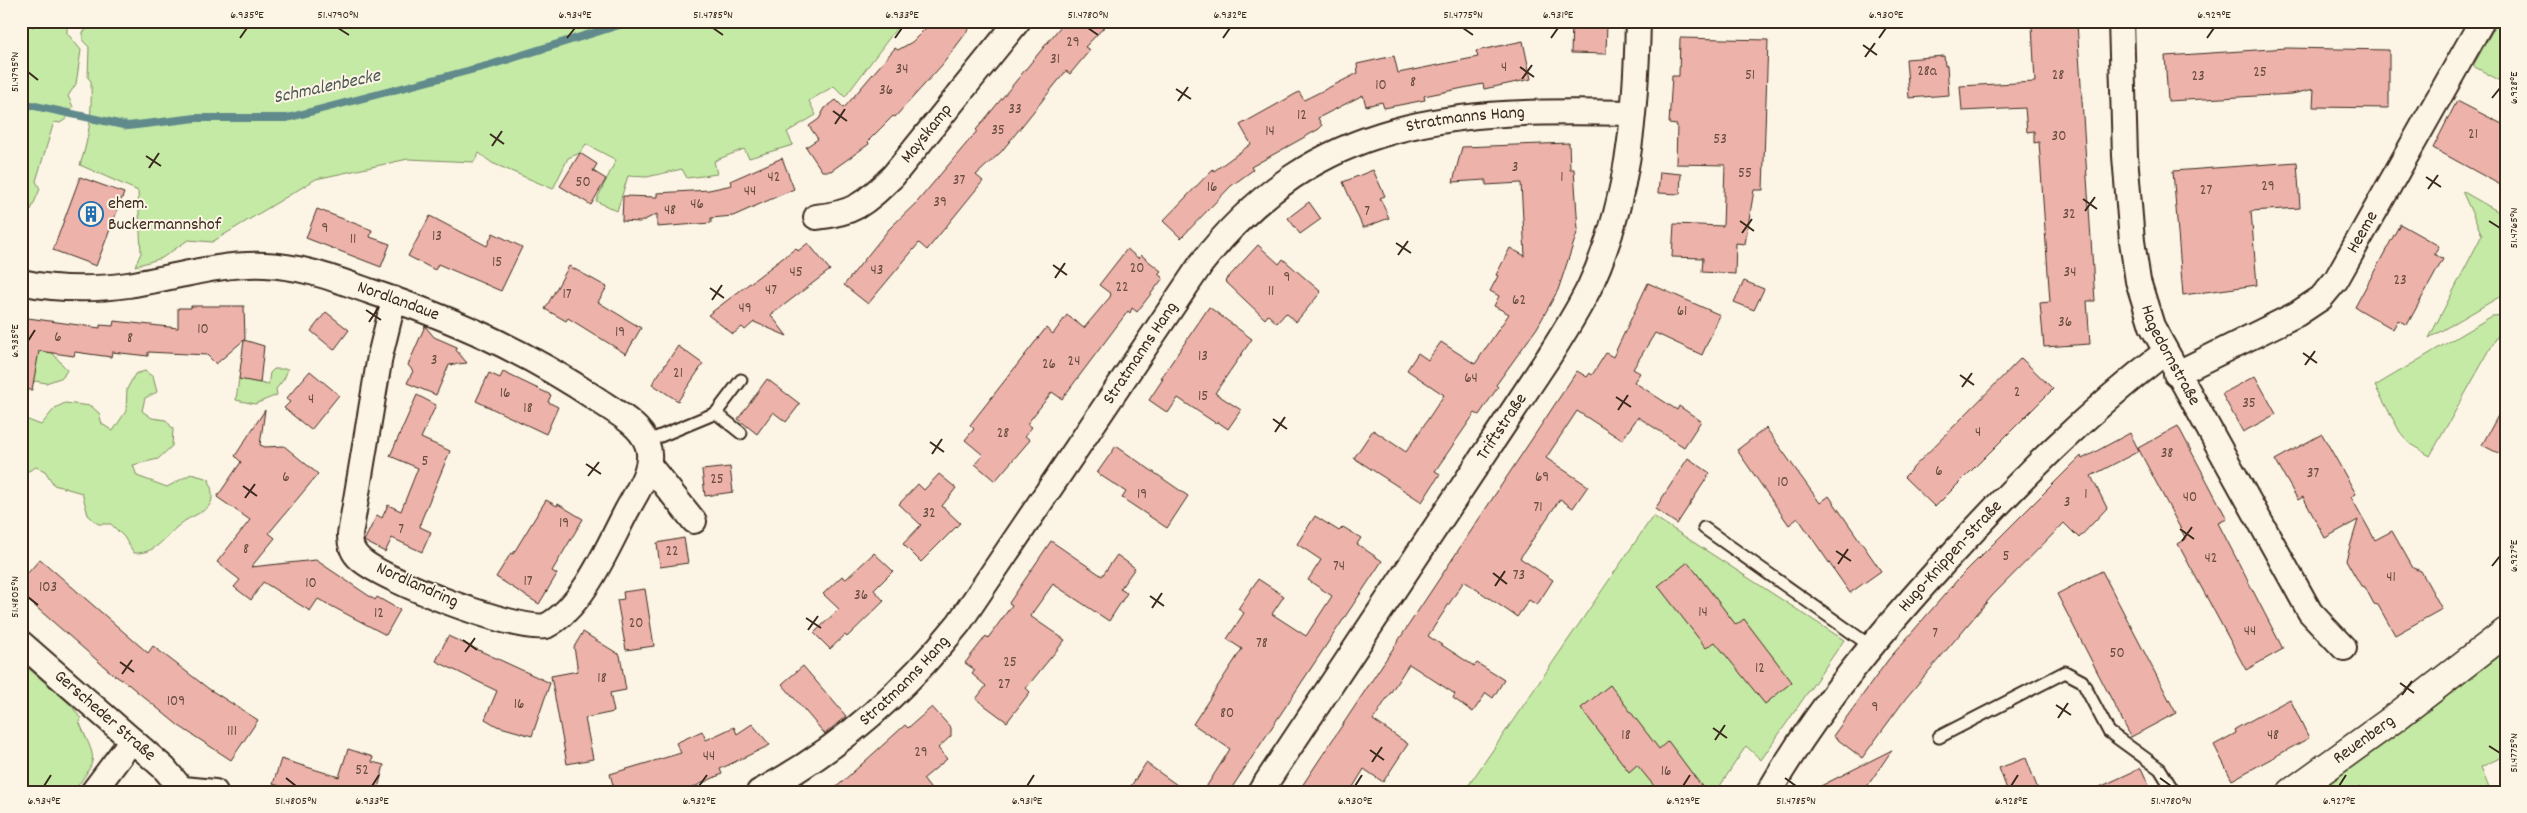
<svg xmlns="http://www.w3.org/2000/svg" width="2527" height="813" font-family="Dekko,sans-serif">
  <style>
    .green { fill: #c4eaa5; stroke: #808a62 }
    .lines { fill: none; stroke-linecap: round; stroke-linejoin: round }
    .stream { stroke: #618a8b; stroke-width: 8 }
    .building { fill: #edb3aa; stroke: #3b2a1e }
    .service-casing { stroke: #3b2a1e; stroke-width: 15 }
    .minor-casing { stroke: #3b2a1e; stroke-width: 28 }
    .secondary-casing { stroke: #3b2a1e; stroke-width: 31 }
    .service { stroke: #fcf5e5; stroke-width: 11 }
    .minor { stroke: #fcf5e5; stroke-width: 24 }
    .secondary { stroke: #fcf5e5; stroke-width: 28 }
    .ticks { fill: none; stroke: #3b2a1e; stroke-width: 2 }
    .labels { text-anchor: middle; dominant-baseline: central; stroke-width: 4; stroke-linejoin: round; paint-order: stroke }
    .number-label { font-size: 15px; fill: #684c41 }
    .street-label { font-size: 18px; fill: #3b2a1e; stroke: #fcf5e5 }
    .poi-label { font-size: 18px; fill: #3b2a1e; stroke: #fcf5e5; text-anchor: start }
    .water-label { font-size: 19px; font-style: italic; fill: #4e5a55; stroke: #fcf5e5 }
    .neatline { fill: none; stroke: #3b2a1e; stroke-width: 2 }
    .ticks-label { font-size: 12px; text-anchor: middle; fill: #3b2a1e }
  </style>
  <rect width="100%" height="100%" fill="#fcf5e5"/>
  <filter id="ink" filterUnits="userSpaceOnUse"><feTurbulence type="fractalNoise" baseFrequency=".02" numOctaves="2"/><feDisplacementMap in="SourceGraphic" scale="10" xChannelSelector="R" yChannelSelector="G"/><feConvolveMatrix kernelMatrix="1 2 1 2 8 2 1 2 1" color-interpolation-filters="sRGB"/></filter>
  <g filter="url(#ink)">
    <g class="green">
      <path d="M21,21L33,27L37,21H67V33L81,50L76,84L68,96L73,107L66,119L60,123L54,122L36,181L40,189L31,210L26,211L21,228Z"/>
      <path d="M88,21H902L845,97L834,86L809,101L816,115L787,132L793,145L749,158L744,149L714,161L717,174L687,178L682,169L647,177L628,176L617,211L596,201L616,160L586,144L580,153L568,158L553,189L492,163L479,153L474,162L408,159L316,179L212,242L188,240L162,258L135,266L141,253L138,191L80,165C90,136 92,111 91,81L88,78L89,47L83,41V32L89,28Z"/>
      <path d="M2498,21H2506V84L2473,66Z"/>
      <path d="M2462,191L2506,216V293L2429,338L2482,235Z"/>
      <path d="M2506,315V321L2430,456L2410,444L2400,432L2375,386L2492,316Z"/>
      <path d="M33,349L50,350L67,370L63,377L46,383L35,381L21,400L23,418L41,425L55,408L65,403L91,406L99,413L102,424L113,431L126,411L127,389L135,374L145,371L153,377L157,392L145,398L142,411L152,418L166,420L173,429L172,446L158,459L133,465L137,476L167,487L191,474L209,479C211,488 215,498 209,506C203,513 189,517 182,523C165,535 158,554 134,553L124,537L111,524H98L88,515L82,493L54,485L45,471L36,467L21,475V357Z"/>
      <path d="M274,369H288L284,379L276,389L277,395L255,404L236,400L239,378L260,381V383L268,385L270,373Z"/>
      <path d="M1653,516L1844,640L1761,760L1746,746L1716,792H1464Z"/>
      <path d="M2506,637V755L2481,767L2491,792H2363L2360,787L2352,792H2298Z"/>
      <path d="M21,662L71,705L81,719L79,721C95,761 101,755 73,792H21Z"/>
    </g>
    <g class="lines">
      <path class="stream" d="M21,103L128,126L196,118H287L490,65L632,21"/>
    </g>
    <g class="building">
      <path d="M933,21H975L942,65L895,117L893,116L868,141L869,144L831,171H822L806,147L818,139L809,126L819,119L825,108L836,100L844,108L895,48L898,50L912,42Z"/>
      <path d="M1065,21H1110L1085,47L1090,50L1070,74L1066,71L1001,152L976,175L983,181L927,250L919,243L868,304L844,285L889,229L918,201L977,131L976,130Z"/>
      <path d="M1572,22L1607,23L1606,54L1571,53Z"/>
      <path d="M2077,23L2095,301H2087L2090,344L2044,347L2040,303L2050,302L2039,142L2034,143V131L2027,132L2025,108L1962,111L1960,86L2035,82L2032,25Z"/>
      <path d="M1680,38L1768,40L1763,190H1754L1745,244L1736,243L1735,274L1702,272L1703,258L1672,257L1674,224L1723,226L1725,165L1676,164L1677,125L1669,124L1672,76H1679Z"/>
      <path d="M1523,41L1531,79L1484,89L1483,84L1424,96L1425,100L1384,108L1382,102L1366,106L1363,95L1318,118L1322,126L1319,129L1251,167L1253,170L1231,186L1181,238L1163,221L1213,169L1214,171L1251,144L1240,125L1299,92L1304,100L1358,73L1357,64L1394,56L1398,73L1478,57L1476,51Z"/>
      <path d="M2287,48L2389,50V108L2313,107L2314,89L2292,94L2168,101L2165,56Z"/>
      <path d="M1944,56L1945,66L1947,65L1949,95L1909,98L1906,59Z"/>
      <path d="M2457,101L2506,126V188L2433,148Z"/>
      <path d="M1569,143L1570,169H1574L1578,230L1558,290L1537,328L1496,385L1498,387L1479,415L1475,413L1435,471L1440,474L1422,502L1354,458L1373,430L1406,452L1444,395L1407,370L1418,353L1428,360L1441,342L1475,364L1509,314L1494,306L1499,296L1490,291L1498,276L1496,275L1510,248L1525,256L1521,183L1486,185V180L1453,182L1462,147Z"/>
      <path d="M580,153L597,164L593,171L606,179L591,205L560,186Z"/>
      <path d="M782,158L794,189L733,216L711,218V223L657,227V214L640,222L622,221L623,196L657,197V193L709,190L732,185L730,181Z"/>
      <path d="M2297,162L2300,208L2251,211L2257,285L2183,295L2173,171Z"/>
      <path d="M1373,170L1385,196L1380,198L1389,218L1363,228L1343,182Z"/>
      <path d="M1660,172L1681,174L1680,194L1658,193Z"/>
      <path d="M80,177L124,193L96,266L53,250Z"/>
      <path d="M1309,202L1321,219L1300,234L1288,218Z"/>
      <path d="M317,209L372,230L370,237L390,244L381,267L306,238Z"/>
      <path d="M430,216L487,246L493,233L522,247L501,291L438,264L435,270L408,256Z"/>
      <path d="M2400,224L2439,246L2434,254L2443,259L2407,325L2398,320L2393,329L2355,307Z"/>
      <path d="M808,243L830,270L771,315L787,336L754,322L745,330L742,327L733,334L708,315L796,248L798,251Z"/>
      <path d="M1258,245L1279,264L1283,259L1321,292L1296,322L1286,313L1277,323L1268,315L1265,319L1225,281Z"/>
      <path d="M1127,249L1138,258L1141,255L1161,271L1158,274L1163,278L1137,312L1132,308L1130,313L1128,311L1062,399L1052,392L1027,424L1032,427L1025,436L1030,440L995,481L975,464L983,455L965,440L974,429L970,425L1046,328L1053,334L1067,315L1084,328L1110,297L1111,294L1099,285Z"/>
      <path d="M569,266L607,287L598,302L641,328L626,354L568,318L566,321L545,309Z"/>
      <path d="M1744,281L1764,289L1754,310L1734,302Z"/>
      <path d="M1648,283L1720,315L1702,355L1655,333L1633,369L1640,373L1634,382L1677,410L1679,406L1701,421L1684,447L1638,417L1622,440L1577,411L1546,458L1588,486L1573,508L1560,499L1520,558L1553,580L1537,605L1529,600L1517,617L1464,581L1428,636L1474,666L1477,663L1504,680L1493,698L1486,693L1473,712L1453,698L1455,694L1409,664L1373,720L1408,744L1383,782L1364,769L1350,792H1298L1577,371L1587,377L1590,373L1592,375L1606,353L1613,357Z"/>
      <path d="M191,306H244L245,339L216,364L207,355L148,352V356L112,352L111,357L75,352L74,356L39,351L32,390L21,389V317L100,328V325L113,326L114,321L178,328V308H191Z"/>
      <path d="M1209,307L1252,339L1215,393L1241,410L1228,429L1218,422L1217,424L1178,398L1168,413L1149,400L1163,379L1161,378Z"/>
      <path d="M326,312L349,330L334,350L311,331Z"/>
      <path d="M425,326L434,337L457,347L456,350L467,363L449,365L436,395L407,383L413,371L408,365Z"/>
      <path d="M244,340L264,346L260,383L239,379Z"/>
      <path d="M678,346L703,364L678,401L652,384Z"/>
      <path d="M2021,358L2053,389L1935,507L1904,477Z"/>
      <path d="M310,371L339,395L311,430L284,408L290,402L286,399Z"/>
      <path d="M503,372L551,395L548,402L558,407L546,434L476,401L489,373L500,378Z"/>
      <path d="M2255,376L2276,414L2243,432L2222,394Z"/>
      <path d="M767,379L800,404L786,422L773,412L757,434L738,419Z"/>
      <path d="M417,395L436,405L421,438L450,451L421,521L420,527L431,532L422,552L392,538L385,552L364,541L377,515L382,518L388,505L401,511L418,468L390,456Z"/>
      <path d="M2506,401V457L2482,445Z"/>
      <path d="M265,410L260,445L265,447L284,446L318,474L269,533L275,538L251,567L316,560L375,600L377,597L400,610L386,635L318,599L310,611L263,582L251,600L234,587L240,580L217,562L250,520L217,497L241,462L235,456Z"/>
      <path d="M2178,426L2227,519L2218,523L2283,649L2246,670L2178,544L2186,539L2138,448Z"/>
      <path d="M1766,428L1820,503L1829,496L1881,571L1850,593L1798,518L1789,525L1737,450Z"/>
      <path d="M2130,433L2139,451L2091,476L2107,508L2079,538L2064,523L1992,596L1906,698L1862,758L1833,736L1888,660L1959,578L2081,456L2082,459Z"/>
      <path d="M2322,434L2356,494L2351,497L2375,540L2392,531L2413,568L2421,571L2442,609L2395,635L2378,605L2374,604L2365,587L2361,586L2346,560L2358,520L2325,538L2303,497L2298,500L2275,460Z"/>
      <path d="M1116,446L1188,496L1167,528L1122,498L1126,492L1097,473Z"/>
      <path d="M1688,458L1710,473L1677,524L1655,509Z"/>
      <path d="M730,467L733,492L705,496L702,470Z"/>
      <path d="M939,474L956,488L942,506L960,523L921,562L903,544L921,525L899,504L918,484L924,490Z"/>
      <path d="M546,500L557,506L558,504L583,519L552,571L557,574L539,604L496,577L511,553L513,554Z"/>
      <path d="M1315,516L1339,531L1343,527L1361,538L1357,544L1382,561L1229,792H1203L1230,749L1193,724L1242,649L1227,639L1244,613L1238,609L1258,579L1284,596L1272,614L1306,636L1332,596L1308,580L1321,560L1297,544Z"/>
      <path d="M684,538L688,563L660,567L657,543Z"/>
      <path d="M1051,541L1102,576L1117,555L1135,568L1120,589L1127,593L1109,621L1053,584L1030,616L1065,640L1026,688L1030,692L1007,722L976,699L986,686L972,674L975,670L965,663L986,636L988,638L1012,605L1009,603Z"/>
      <path d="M874,553L893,571L874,590L884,601L847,637L845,635L830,649L814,633L839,609L823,594L842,576L846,579Z"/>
      <path d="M40,559L148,653L153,646L209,689L258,720L231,760L179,726L128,684L114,675L21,594V581Z"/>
      <path d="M1688,562L1736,625L1744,619L1792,682L1765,704L1715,642L1706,648L1658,586Z"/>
      <path d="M2102,571L2176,713L2131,737L2057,594Z"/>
      <path d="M645,589L654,646L626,650L617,600L624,599L623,592Z"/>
      <path d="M583,632L620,655L626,690L610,693L614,712L585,718L593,759L567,764L551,676L578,671L574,647Z"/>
      <path d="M448,636L550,683L532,736L497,726L485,719L497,691L436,661Z"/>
      <path d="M803,666L846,716L825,734L782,684Z"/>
      <path d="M1610,685L1659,749L1668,741L1706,792H1659L1637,765L1629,772L1581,708Z"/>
      <path d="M2290,699L2309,738L2232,780L2214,745L2236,733L2235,729Z"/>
      <path d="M932,707L951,728V736L938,748L947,759L923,779L933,792H831L905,725L908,728Z"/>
      <path d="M752,724L770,745L720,769L722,774L683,792H615L610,774L681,753L676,743L702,731L706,740L734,727L737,734Z"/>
      <path d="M348,749L373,757L372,762L384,765L377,792H299L273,784L281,759L339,777Z"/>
      <path d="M1892,750L1866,788L1859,792H1809Z"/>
      <path d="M2026,758L2039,792H2008L1999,768Z"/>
      <path d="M1146,763L1187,792H1127Z"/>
      <path d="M2141,768L2152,792H2089Z"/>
    </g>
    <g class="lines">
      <defs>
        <g id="service">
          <path d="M716,413L741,433"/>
          <path d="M646,442L716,413L741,380"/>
          <path d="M1704,528L1872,647"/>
          <path d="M1939,737L2065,672L2082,681L2109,732L2160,769L2174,792"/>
        </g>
        <g id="minor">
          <path id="s1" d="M2121,21L2125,156L2132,241L2138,281L2152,326L2310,612L2344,648"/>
          <path id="s2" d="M816,217C856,213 865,203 893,176L1018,21"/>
          <path id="s3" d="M21,282C57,290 92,290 128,285C174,278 218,263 265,265C301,266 335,279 369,291C453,319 524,350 598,400C615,412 640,424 647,444C656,467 635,494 625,514C607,549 582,608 546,626C514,631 384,581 360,559C352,552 350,545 350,535L380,356L394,299"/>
          <path id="s4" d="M2176,374L2297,314L2321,298L2336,280L2482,21"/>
          <path d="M649,465L694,521"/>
          <path id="s5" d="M21,643L164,768L184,792"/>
          <path d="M183,789L215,792"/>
          <path d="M93,792L132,740"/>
          <path id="s6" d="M759,792C839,750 903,693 959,623L1201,264C1317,114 1457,109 1633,113"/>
          <path id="s7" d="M1260,792L1548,358C1563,334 1578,311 1590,286C1629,202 1636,112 1638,21"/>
          <path id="s8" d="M1769,792C1819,705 1886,626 1953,553C2019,481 2087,412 2164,353"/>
        </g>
        <g id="secondary">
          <path id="s9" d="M2292,792L2392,720L2506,632"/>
        </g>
      </defs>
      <use href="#service" class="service-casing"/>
      <use href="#minor" class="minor-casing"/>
      <use href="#secondary" class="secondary-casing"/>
      <use href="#service" class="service"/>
      <use href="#minor" class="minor"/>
      <use href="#secondary" class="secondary"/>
    </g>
  </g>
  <path class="ticks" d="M338,28L349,35M713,28L723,35M1088,28L1098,35M1463,28L1473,35M240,38L247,28M567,38L575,28M895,38L902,28M1223,38L1230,28M1551,38L1558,28M1879,38L1886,28M2207,38L2214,28M1863,45L1877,55M1865,57L1875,43M1520,67L1534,77M28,72L38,80M1522,79L1532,65M1176,89L1191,99M2492,98L2500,88M1178,101L1188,87M833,111L847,121M835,124L845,109M490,134L504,144M492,146L502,131M146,156L161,166M149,168L159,153M2426,177L2441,187M2428,189L2438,175M2083,199L2097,209M2085,211L2095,197M1740,221L1754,231M2489,221L2500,228M1742,233L1752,219M1396,243L1411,253M1398,255L1408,241M1053,265L1067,275M1055,278L1065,263M710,288L724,298M712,300L722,285M366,310L381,320M369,322L379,307M28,341L35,330M2303,353L2317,363M2305,365L2315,351M1960,375L1974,385M1962,387L1972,373M1616,397L1631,407M1618,410L1628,395M1273,419L1287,429M1275,432L1285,417M930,442L944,452M932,454L942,439M586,464L601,474M588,476L599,462M243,486L257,496M245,498L255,484M2180,529L2194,539M2182,541L2192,527M1836,551L1851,561M1838,564L1848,549M2492,566L2500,556M1493,573L1507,584M1495,586L1505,571M1150,596L1164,606M28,597L38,605M1152,608L1162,593M806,618L821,628M808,630L818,616M463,640L477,650M465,652L475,638M120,662L134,672M122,674L132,660M2400,683L2414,693M2402,695L2412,681M2056,705L2071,715M2058,718L2068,703M1713,728L1727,738M1715,740L1725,725M2489,746L2500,753M1370,750L1384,760M1372,762L1382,747M286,778L296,786M1785,778L1796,786M2160,778L2171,786M44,786L51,775M372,786L379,775M699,786L707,775M1027,786L1034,775M1355,786L1362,775M1683,786L1690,775M2011,786L2018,775M2339,786L2346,775"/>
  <defs>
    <symbol id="building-ring" viewBox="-11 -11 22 22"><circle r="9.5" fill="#fcf5e5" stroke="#1f6fb2" stroke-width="1.5"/><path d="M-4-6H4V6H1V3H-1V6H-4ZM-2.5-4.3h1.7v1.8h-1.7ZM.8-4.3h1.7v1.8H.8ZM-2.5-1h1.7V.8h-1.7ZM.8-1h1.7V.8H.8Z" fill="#1f6fb2"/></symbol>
  </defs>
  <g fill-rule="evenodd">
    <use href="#building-ring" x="77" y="200" width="28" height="28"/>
  </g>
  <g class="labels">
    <g class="number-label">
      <text x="1073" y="43">29</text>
      <text x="1055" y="60">31</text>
      <text x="1504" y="68">4</text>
      <text x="902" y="70">34</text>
      <text x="1927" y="72">28a</text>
      <text x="2260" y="73">25</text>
      <text x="1750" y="76">51</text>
      <text x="2058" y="76">28</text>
      <text x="2198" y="77">23</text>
      <text x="1413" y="83">8</text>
      <text x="1381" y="86">10</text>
      <text x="886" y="91">36</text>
      <text x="1015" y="110">33</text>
      <text x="1302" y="116">12</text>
      <text x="998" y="131">35</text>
      <text x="1270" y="132">14</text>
      <text x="2473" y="135">21</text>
      <text x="2059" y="137">30</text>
      <text x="1720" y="140">53</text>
      <text x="1515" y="168">3</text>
      <text x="1745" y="174">55</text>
      <text x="774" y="178">42</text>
      <text x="1562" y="178">1</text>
      <text x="959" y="181">37</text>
      <text x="583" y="183">50</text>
      <text x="2268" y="187">29</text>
      <text x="1212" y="188">16</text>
      <text x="2206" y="191">27</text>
      <text x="750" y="192">44</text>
      <text x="940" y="203">39</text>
      <text x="697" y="205">46</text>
      <text x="670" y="211">48</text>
      <text x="1367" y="212">7</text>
      <text x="2069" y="215">32</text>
      <text x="325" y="229">9</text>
      <text x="437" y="237">13</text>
      <text x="353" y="240">11</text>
      <text x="497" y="263">15</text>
      <text x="1137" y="269">20</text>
      <text x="877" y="271">43</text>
      <text x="796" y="273">45</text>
      <text x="2070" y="273">34</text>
      <text x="1287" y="278">9</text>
      <text x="2400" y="281">23</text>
      <text x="1122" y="288">22</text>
      <text x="771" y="291">47</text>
      <text x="1271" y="292">11</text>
      <text x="567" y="295">17</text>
      <text x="1519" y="301">62</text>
      <text x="745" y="309">49</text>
      <text x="1682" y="312">61</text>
      <text x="2065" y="323">36</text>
      <text x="203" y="330">10</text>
      <text x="620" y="333">19</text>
      <text x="58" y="338">6</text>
      <text x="130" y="339">8</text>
      <text x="1203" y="357">13</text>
      <text x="434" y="361">3</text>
      <text x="1074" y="362">24</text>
      <text x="1049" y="365">26</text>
      <text x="678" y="374">21</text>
      <text x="1471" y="379">64</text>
      <text x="2017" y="393">2</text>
      <text x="505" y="394">16</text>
      <text x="1203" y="397">15</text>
      <text x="311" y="400">4</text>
      <text x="2249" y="404">35</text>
      <text x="528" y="409">18</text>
      <text x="1978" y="433">4</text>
      <text x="1003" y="434">28</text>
      <text x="2167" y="454">38</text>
      <text x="425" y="462">5</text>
      <text x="1939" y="472">6</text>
      <text x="2313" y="474">37</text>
      <text x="286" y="478">6</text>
      <text x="1542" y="478">69</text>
      <text x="717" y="480">25</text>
      <text x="1783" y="483">10</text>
      <text x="1142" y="495">19</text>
      <text x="2086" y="495">1</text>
      <text x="2190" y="498">40</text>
      <text x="2067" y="503">3</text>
      <text x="1538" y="508">71</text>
      <text x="929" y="514">32</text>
      <text x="564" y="524">19</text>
      <text x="401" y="530">7</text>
      <text x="246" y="550">8</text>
      <text x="672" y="552">22</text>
      <text x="2006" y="557">5</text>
      <text x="2211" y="559">42</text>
      <text x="1339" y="567">74</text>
      <text x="1519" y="576">73</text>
      <text x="2391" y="578">41</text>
      <text x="528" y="582">17</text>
      <text x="311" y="584">10</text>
      <text x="48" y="588">103</text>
      <text x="861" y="596">36</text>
      <text x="1703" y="613">14</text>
      <text x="379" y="614">12</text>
      <text x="636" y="624">20</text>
      <text x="2250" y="632">44</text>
      <text x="1935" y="634">7</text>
      <text x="1262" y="644">78</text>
      <text x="2117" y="654">50</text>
      <text x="1010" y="663">25</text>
      <text x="1760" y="669">12</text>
      <text x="602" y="679">18</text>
      <text x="1004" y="685">27</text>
      <text x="176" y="702">109</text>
      <text x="519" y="705">16</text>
      <text x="1875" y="708">9</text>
      <text x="1227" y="714">80</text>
      <text x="232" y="732">111</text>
      <text x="1626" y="736">18</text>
      <text x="2273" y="736">48</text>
      <text x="921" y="753">29</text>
      <text x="709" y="757">44</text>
      <text x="362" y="771">52</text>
      <text x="1666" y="772">16</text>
    </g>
    <g class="street-label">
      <text stroke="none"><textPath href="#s6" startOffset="1008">Stratmanns Hang</textPath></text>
      <text stroke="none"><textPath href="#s2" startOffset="144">Mayskamp</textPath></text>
      <text stroke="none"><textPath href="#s4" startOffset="242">Heeme</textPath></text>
      <text stroke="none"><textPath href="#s3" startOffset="385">Nordlandaue</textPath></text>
      <text stroke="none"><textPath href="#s6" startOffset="589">Stratmanns Hang</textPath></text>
      <text stroke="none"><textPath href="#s1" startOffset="342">Hagedornstraße</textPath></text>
      <text stroke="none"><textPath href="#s7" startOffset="438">Triftstraße</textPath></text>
      <text stroke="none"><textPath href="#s8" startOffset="298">Hugo-Knippen-Straße</textPath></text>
      <text transform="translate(417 586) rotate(24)">Nordlandring</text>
      <text stroke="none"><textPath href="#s6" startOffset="184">Stratmanns Hang</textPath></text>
      <text stroke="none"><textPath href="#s5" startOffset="111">Gerscheder Straße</textPath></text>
      <text stroke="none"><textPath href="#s9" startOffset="89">Reuenberg</textPath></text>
    </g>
    <g class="poi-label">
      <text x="108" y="204">ehem.<tspan x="108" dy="21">Buckermannshof</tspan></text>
    </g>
    <g class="water-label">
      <text transform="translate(327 88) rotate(-12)">Schmalenbecke</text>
    </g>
  </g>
  <rect width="2527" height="813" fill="none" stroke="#fcf5e5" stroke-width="55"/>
  <rect x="28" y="28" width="2472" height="758" class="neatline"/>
  <g class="ticks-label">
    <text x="247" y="18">6.935°E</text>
    <text x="338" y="18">51.4790°N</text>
    <text x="575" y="18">6.934°E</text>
    <text x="713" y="18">51.4785°N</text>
    <text x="902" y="18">6.933°E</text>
    <text x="1088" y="18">51.4780°N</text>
    <text x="1230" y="18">6.932°E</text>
    <text x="1463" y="18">51.4775°N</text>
    <text x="1558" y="18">6.931°E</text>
    <text x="1886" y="18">6.930°E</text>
    <text x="2214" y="18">6.929°E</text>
    <text transform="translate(14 72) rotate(-90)" y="4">51.4795°N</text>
    <text transform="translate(2513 88) rotate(-90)" y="4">6.928°E</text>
    <text transform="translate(2513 228) rotate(-90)" y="4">51.4765°N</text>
    <text transform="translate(14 341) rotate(-90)" y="4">6.935°E</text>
    <text transform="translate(2513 556) rotate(-90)" y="4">6.927°E</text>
    <text transform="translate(14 597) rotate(-90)" y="4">51.4805°N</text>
    <text transform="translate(2513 753) rotate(-90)" y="4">51.4775°N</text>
    <text x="44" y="804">6.934°E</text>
    <text x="296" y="804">51.4805°N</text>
    <text x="372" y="804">6.933°E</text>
    <text x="699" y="804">6.932°E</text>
    <text x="1027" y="804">6.931°E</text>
    <text x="1355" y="804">6.930°E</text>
    <text x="1683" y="804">6.929°E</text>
    <text x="1796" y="804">51.4785°N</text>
    <text x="2011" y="804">6.928°E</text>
    <text x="2171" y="804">51.4780°N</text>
    <text x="2339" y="804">6.927°E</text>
  </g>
</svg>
